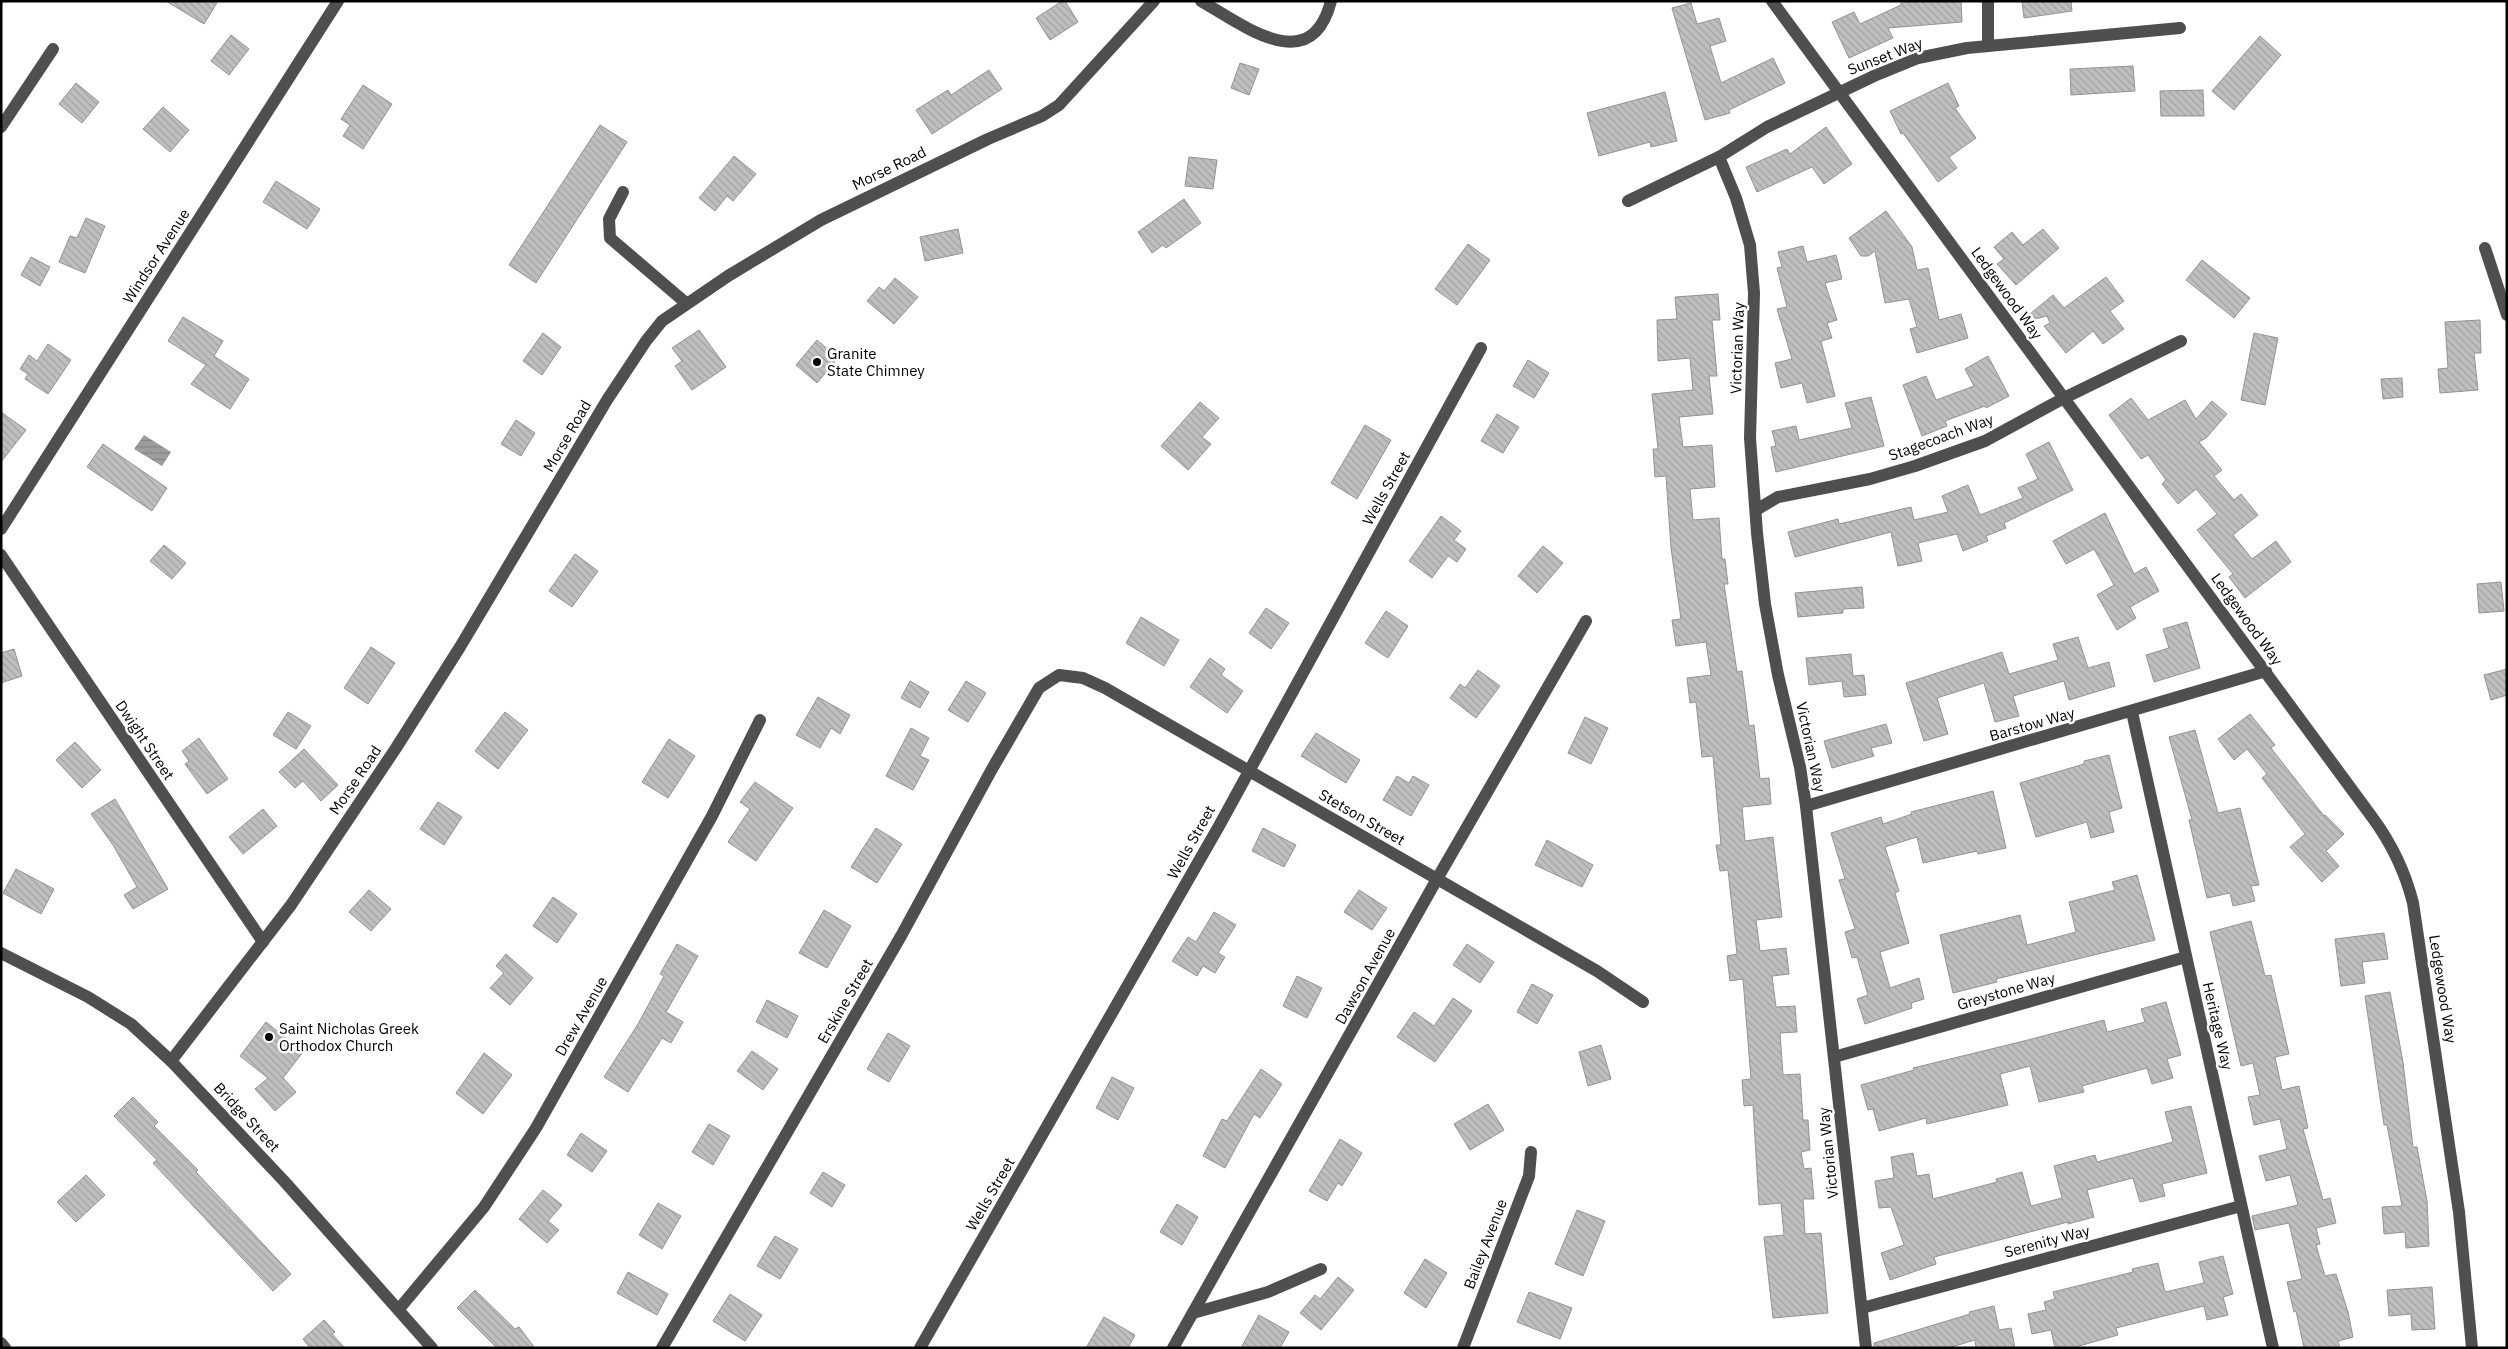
<svg xmlns="http://www.w3.org/2000/svg" width="2508" height="1349" font-family="'IBM Plex Sans',sans-serif">
  <style>
    .water { fill: url(#water-rules) }
    .building { fill: url(#building-back-hatch); stroke: #939393 }
    .lines { fill: none; stroke-linecap: round; stroke-linejoin: round }
    .minor { stroke: #4f4f4f; stroke-width: 12 }
    .poi-dot { fill: #000; stroke: #fff; stroke-width: 2 }
    .labels { text-anchor: middle; dominant-baseline: central; stroke-width: 5; stroke-linejoin: round; paint-order: stroke }
    .street-label { font-size: 15px; fill: #000; stroke: #fff }
    .poi-label { font-size: 15px; fill: #000; stroke: #fff; text-anchor: start }
  </style>
  <defs>
    <pattern id="water-rules" width="6" height="5" patternUnits="userSpaceOnUse" patternTransform="scale(1.25)"><rect width="6" height="5" fill="#9d9d9d"/><path d="M0 2.5h6" fill="none" stroke="#858585"/></pattern>
    <pattern id="building-back-hatch" width="6" height="6" patternUnits="userSpaceOnUse" patternTransform="scale(1.25)"><rect width="6" height="6" fill="#bfbfbf"/><path d="M-1 5l2 2M0 0l6 6M5-1l2 2" fill="none" stroke="#a2a2a2"/></pattern>
  </defs>
  <rect width="100%" height="100%" fill="#fff"/>
  <path class="water" d="M144,435L171,452L162,466L134,449Z"/>
  <g class="building">
    <path d="M166,1H218L204,24Z"/>
    <path d="M1062,1H1065L1078,22L1050,40L1036,18Z"/>
    <path d="M1901,1H1961L1962,22L1888,28L1893,38L1849,58L1832,22L1854,12L1860,24L1901,5Z"/>
    <path d="M2022,1H2071L2072,11L2024,18Z"/>
    <path d="M1691,3L1697,24L1719,18L1726,41L1710,46L1721,83L1773,58L1785,83L1729,110L1730,113L1705,120L1672,8Z"/>
    <path d="M231,35L249,49L229,75L211,61Z"/>
    <path d="M2260,36L2281,55L2234,110L2212,91Z"/>
    <path d="M1240,63L1259,69L1249,95L1231,88Z"/>
    <path d="M2133,66L2135,91L2071,95L2070,69Z"/>
    <path d="M989,70L1002,89L932,134L916,110L948,90L951,95Z"/>
    <path d="M76,83L99,102L82,123L59,104Z"/>
    <path d="M1948,83L1959,106L1955,108L1976,138L1949,157L1957,168L1938,182L1903,133L1901,134L1890,111Z"/>
    <path d="M363,85L392,104L363,149L343,136L350,125L341,119Z"/>
    <path d="M2203,90L2204,116H2161L2160,91Z"/>
    <path d="M1665,92L1677,141L1651,147L1650,142L1599,156L1587,113Z"/>
    <path d="M163,107L189,130L170,152L143,129Z"/>
    <path d="M600,125L627,142L536,283L509,265Z"/>
    <path d="M1826,127L1852,164L1824,184L1812,167L1757,192L1746,167L1787,149L1790,154Z"/>
    <path d="M734,156L756,174L733,201L727,196L715,211L699,198Z"/>
    <path d="M1189,157L1217,160L1213,189L1185,186Z"/>
    <path d="M276,181L320,209L307,229L263,202Z"/>
    <path d="M1184,199L1201,223L1166,248L1163,245L1152,253L1138,232Z"/>
    <path d="M1886,211L1912,247L1917,270L1928,268L1939,320L1961,314L1968,338L1917,353L1910,329L1917,327L1909,299L1885,303L1875,251L1868,256H1861L1849,238Z"/>
    <path d="M86,218L105,226L85,273L59,262L70,236L77,238Z"/>
    <path d="M958,229L963,253L925,261L920,237Z"/>
    <path d="M2043,229L2059,248L2016,285L1997,264L2004,259L1994,247L2012,232L2023,245Z"/>
    <path d="M1468,244L1490,260L1457,305L1435,289Z"/>
    <path d="M1803,246L1807,262L1836,255L1842,279L1825,283L1837,320L1827,323L1832,338L1821,341L1835,396L1807,403L1802,383L1781,388L1775,363L1792,359L1777,309L1787,307L1777,268L1782,267L1778,252Z"/>
    <path d="M31,257L50,267L40,286L21,275Z"/>
    <path d="M2202,260L2250,298L2234,318L2186,280Z"/>
    <path d="M2106,277L2124,301L2110,311L2124,329L2103,344L2093,331L2066,353L2044,326L2050,323L2047,316L2019,323L2053,295L2064,308Z"/>
    <path d="M895,278L918,297L894,324L867,301L879,287L884,291Z"/>
    <path d="M1718,294L1720,320H1712L1717,376H1709L1713,414L1679,417L1683,447L1712,445L1715,487L1690,489L1693,520L1719,518L1722,559H1725L1728,584H1724L1737,672L1742,671L1749,726L1754,725L1760,779L1769,778L1771,804L1742,807L1745,841L1773,837L1782,917L1756,920L1760,951L1786,948L1789,974L1772,976L1776,1007L1795,1006L1797,1032L1780,1033L1783,1075L1800,1074L1803,1120H1808L1810,1150L1801,1152L1804,1169L1811,1168L1814,1199H1803L1805,1234L1821,1233L1828,1313L1773,1318L1764,1237L1784,1235L1781,1203L1759,1205L1753,1105L1744,1106L1742,1080L1751,1079L1743,979L1730,981L1727,956L1737,954L1728,870L1720,871L1716,845H1721L1713,756L1702,757L1696,702L1690,703L1687,678L1711,675L1706,642L1676,646L1672,620L1681,619L1671,548L1666,476L1655,477L1653,449H1658L1652,394L1693,390L1690,358L1658,361L1657,320L1677,319L1675,297Z"/>
    <path d="M183,317L223,341L214,356L249,379L230,409L191,384L206,365L168,341Z"/>
    <path d="M2480,320L2481,353H2474L2478,390L2440,393L2438,369L2448,368L2445,322Z"/>
    <path d="M699,330L726,367L692,390L675,366L682,361L672,348Z"/>
    <path d="M543,333L561,347L542,375L523,361Z"/>
    <path d="M2254,333L2278,338L2265,405L2241,400Z"/>
    <path d="M817,340L838,358L817,383L796,365Z"/>
    <path d="M48,344L71,360L48,394L25,379L28,374L20,369L29,355L37,361Z"/>
    <path d="M1988,356L2009,396L1986,408L1985,406L1945,421L1947,426L1922,436L1903,385L1926,376L1936,400L1974,386L1965,369Z"/>
    <path d="M1528,360L1549,373L1534,398L1513,386Z"/>
    <path d="M2402,378L2403,397L2383,399L2381,379Z"/>
    <path d="M1871,397L1884,446L1776,472L1771,447L1776,446L1772,431L1796,426L1799,440L1852,428L1845,403Z"/>
    <path d="M2131,398L2148,420L2185,400L2196,419L2212,401L2227,414L2206,438L2199,442L2222,470L2214,476L2234,500L2241,494L2258,515L2233,535L2252,559L2276,541L2291,562L2245,598L2229,577L2233,574L2197,530L2217,514L2196,489L2178,504L2162,484L2166,480L2148,455L2141,459L2109,415Z"/>
    <path d="M1200,402L1219,418L1202,437L1211,444L1188,470L1161,446Z"/>
    <path d="M1,412L26,430L1,462Z"/>
    <path d="M1497,414L1519,427L1503,453L1481,441Z"/>
    <path d="M516,420L535,433L521,456L501,444Z"/>
    <path d="M1365,425L1391,440L1357,499L1331,483Z"/>
    <path d="M2049,442L2073,490L2004,523L2006,528L1986,536L1988,541L1963,551L1957,534L1918,543L1922,561L1898,566L1891,532L1795,557L1788,532L1838,519L1839,524L1911,507L1914,520L1948,512L1942,496L1968,485L1980,515L2023,498L2018,488L2038,479L2026,454Z"/>
    <path d="M103,444L167,488L152,511L87,467Z"/>
    <path d="M2105,513L2134,574L2146,567L2159,591L2130,607L2136,618L2117,630L2097,595L2114,585L2094,549L2066,564L2053,541Z"/>
    <path d="M1441,516L1461,531L1454,540L1466,549L1457,562L1448,556L1432,578L1409,561Z"/>
    <path d="M164,545L186,563L172,579L150,561Z"/>
    <path d="M1543,546L1563,563L1537,593L1518,576Z"/>
    <path d="M575,554L598,571L572,607L549,591Z"/>
    <path d="M2501,582L2504,611L2479,613L2477,584Z"/>
    <path d="M1862,587L1864,608L1843,609V613L1798,617L1795,593Z"/>
    <path d="M1266,608L1289,623L1271,649L1249,633Z"/>
    <path d="M1386,611L1408,626L1388,658L1365,643Z"/>
    <path d="M1141,617L1179,640L1164,666L1126,643Z"/>
    <path d="M2187,622L2200,668L2154,682L2146,655L2169,648L2163,629Z"/>
    <path d="M2078,637L2088,668L2109,662L2115,686L2069,700L2064,681L2013,696L2019,716L1995,722L1984,683L1937,698L1948,734L1924,741L1906,683L2002,652L2009,674L2058,660L2053,644Z"/>
    <path d="M371,647L395,663L368,704L344,688Z"/>
    <path d="M14,649L22,676L1,683V653Z"/>
    <path d="M1851,654L1853,676L1864,675L1866,695L1844,697L1842,681L1809,685L1806,658Z"/>
    <path d="M1210,658L1225,669L1221,675L1243,691L1227,713L1190,687Z"/>
    <path d="M2507,669V695L2491,700L2484,675Z"/>
    <path d="M1478,670L1500,686L1476,718L1450,698L1460,684L1465,688Z"/>
    <path d="M910,681L929,692L920,708L901,698Z"/>
    <path d="M966,681L986,693L968,722L948,710Z"/>
    <path d="M818,697L850,715L840,734L831,728L820,748L796,735Z"/>
    <path d="M288,712L311,726L296,749L273,735Z"/>
    <path d="M505,712L528,730L498,769L475,751Z"/>
    <path d="M2250,714L2275,745L2271,748L2324,816L2325,815L2344,834L2326,851L2339,866L2322,882L2290,847L2305,834L2262,778L2267,774L2247,749L2234,760L2218,739Z"/>
    <path d="M1585,717L1608,728L1591,764L1568,753Z"/>
    <path d="M1886,724L1892,743L1871,748L1874,756L1832,768L1824,741Z"/>
    <path d="M911,728L929,738L920,756L929,760L913,790L886,776Z"/>
    <path d="M2195,730L2218,813L2240,808L2259,885L2251,886L2255,901L2233,906L2230,893L2207,898L2189,820H2192L2169,737Z"/>
    <path d="M1316,733L1360,760L1346,783L1301,756Z"/>
    <path d="M199,738L228,779L207,794L185,764L189,761L182,751Z"/>
    <path d="M669,739L695,756L668,798L642,782Z"/>
    <path d="M75,742L101,770L82,788L56,760Z"/>
    <path d="M304,749L338,785L321,801L303,781L295,788L279,772Z"/>
    <path d="M2109,755L2122,808L2109,812L2114,832L2091,838L2087,822L2036,837L2020,783L2084,764V761Z"/>
    <path d="M1397,776L1409,783L1413,776L1429,785L1411,816L1383,800Z"/>
    <path d="M755,782L793,808L756,861L728,842L750,809L740,802Z"/>
    <path d="M1993,791L2006,848L1978,854L1977,851L1923,863L1917,837L1885,847L1899,891L1895,893L1909,943L1880,952L1890,988L1919,978L1924,999L1911,1003L1912,1008L1865,1024L1857,999L1868,995L1857,957L1852,958L1845,932L1855,929L1839,880L1845,879L1831,833L1881,817L1883,824L1912,814L1911,812Z"/>
    <path d="M115,799L168,889L133,909L124,895L137,887L113,845L91,814Z"/>
    <path d="M438,802L462,817L444,845L420,829Z"/>
    <path d="M263,809L277,826L243,854L229,837Z"/>
    <path d="M876,828L902,844L877,883L851,867Z"/>
    <path d="M1263,828L1296,845L1284,867L1252,851Z"/>
    <path d="M1547,840L1593,865L1582,887L1535,865Z"/>
    <path d="M16,869L54,889L41,914L3,893Z"/>
    <path d="M2137,875L2155,940L1996,979L1997,982L1953,993L1940,935L2020,915L2027,945L2076,932L2069,902L2115,890L2112,882Z"/>
    <path d="M369,890L391,909L371,931L349,912Z"/>
    <path d="M1359,890L1387,908L1372,930L1344,912Z"/>
    <path d="M553,897L577,914L557,943L533,926Z"/>
    <path d="M824,910L851,926L827,968L799,953Z"/>
    <path d="M1214,912L1236,925L1218,953L1225,957L1215,973L1203,966L1197,976L1172,961L1188,937L1196,942Z"/>
    <path d="M2251,921L2265,976L2271,975L2289,1054L2275,1057L2282,1090L2299,1086L2308,1128L2303,1129L2323,1200L2330,1198L2336,1223L2316,1228L2320,1244L2316,1245L2325,1276L2336,1274L2348,1312L2353,1337L2338,1341L2340,1348H2304L2296,1311L2294,1312L2287,1282L2302,1279L2289,1223L2255,1230L2252,1216L2298,1205L2290,1175L2266,1181L2259,1156L2287,1149L2280,1119L2254,1125L2248,1097L2260,1095L2253,1063L2241,1066L2210,932Z"/>
    <path d="M2384,933L2388,959L2362,962L2365,983L2341,986L2335,939Z"/>
    <path d="M677,944L698,956L666,1012L683,1022L671,1043L662,1038L628,1092L604,1077L638,1024L664,976L660,974Z"/>
    <path d="M1467,944L1494,962L1480,983L1453,965Z"/>
    <path d="M506,954L533,978L510,1005L490,988L504,973L496,966Z"/>
    <path d="M1297,976L1322,988L1307,1018L1283,1006Z"/>
    <path d="M1532,984L1553,995L1537,1024L1517,1012Z"/>
    <path d="M2390,992L2403,1062L2413,1147H2417L2427,1201L2429,1246L2406,1248L2405,1232L2384,1234L2382,1207L2402,1206L2387,1125H2384L2365,996Z"/>
    <path d="M1453,998L1472,1011L1435,1062L1397,1037L1414,1012L1434,1026Z"/>
    <path d="M767,1000L798,1016L787,1038L756,1022Z"/>
    <path d="M2166,1002L2181,1055L2167,1059L2173,1078L2152,1084L2147,1068L2082,1086L2084,1092L2039,1102L2030,1066L2000,1074L2008,1105L1927,1124L1926,1118L1879,1131L1873,1109L1868,1110L1861,1085L1914,1070L1913,1068L2024,1041L2104,1020L2107,1032L2145,1022L2141,1009Z"/>
    <path d="M266,1022L303,1052L283,1078L296,1092L275,1111L255,1089L268,1078L240,1056Z"/>
    <path d="M888,1033L910,1046L889,1082L867,1069Z"/>
    <path d="M1601,1045L1611,1079L1588,1086L1579,1052Z"/>
    <path d="M752,1051L778,1069L763,1090L737,1071Z"/>
    <path d="M484,1053L512,1075L483,1114L456,1093Z"/>
    <path d="M1261,1069L1282,1084L1260,1118L1254,1114L1225,1168L1203,1156L1222,1119L1227,1121Z"/>
    <path d="M1112,1077L1134,1088L1118,1120L1096,1108Z"/>
    <path d="M133,1097L158,1122L154,1126L198,1170L196,1172L291,1274L273,1291L153,1163L157,1160L114,1116Z"/>
    <path d="M1488,1104L1504,1130L1470,1150L1454,1124Z"/>
    <path d="M2191,1106L2207,1173L2162,1184L2165,1196L2140,1202L2133,1178L2087,1190L2094,1217L2068,1224V1222L1934,1257L1936,1264L1890,1280L1881,1253L1904,1245L1891,1207L1879,1208L1875,1181L1894,1178L1891,1157L1913,1153L1917,1176L1929,1174L1933,1199L1997,1182L1996,1179L2022,1172L2031,1206L2062,1198L2054,1166L2095,1155L2097,1162L2173,1142L2165,1112Z"/>
    <path d="M709,1124L730,1136L713,1165L692,1152Z"/>
    <path d="M581,1133L607,1151L592,1172L567,1155Z"/>
    <path d="M1340,1139L1362,1153L1342,1186L1338,1183L1327,1201L1309,1191Z"/>
    <path d="M823,1172L845,1185L832,1207L810,1193Z"/>
    <path d="M86,1175L105,1195L76,1222L57,1202Z"/>
    <path d="M543,1190L562,1205L548,1221L559,1230L547,1243L519,1219Z"/>
    <path d="M658,1203L681,1216L662,1249L639,1235Z"/>
    <path d="M1177,1204L1198,1217L1182,1245L1160,1232Z"/>
    <path d="M1577,1210L1605,1221L1583,1276L1555,1264Z"/>
    <path d="M775,1236L798,1249L780,1279L757,1266Z"/>
    <path d="M2223,1256L2233,1294L2223,1297L2228,1315L2207,1320L2204,1306L2116,1328L2118,1335L2072,1348H2055L2051,1330L2032,1334L2028,1314L2046,1310L2044,1302L2055,1299L2053,1292L2133,1272L2132,1269L2158,1263L2165,1292L2204,1283L2199,1262Z"/>
    <path d="M1425,1259L1447,1273L1426,1308L1404,1293Z"/>
    <path d="M628,1272L668,1294L657,1315L617,1293Z"/>
    <path d="M1338,1277L1354,1290L1321,1330L1300,1313L1315,1295L1320,1299Z"/>
    <path d="M2432,1287L2435,1329L2412,1330L2411,1314L2389,1316L2387,1290Z"/>
    <path d="M475,1290L515,1329L519,1327L535,1348H497L457,1308Z"/>
    <path d="M1529,1292L1572,1308L1560,1339L1517,1322Z"/>
    <path d="M730,1294L762,1315L745,1341L713,1321Z"/>
    <path d="M1994,1306L1999,1330L2011,1328L2015,1348H1976L1975,1340L1948,1348H1874V1343L1970,1314L1969,1312Z"/>
    <path d="M1259,1315L1289,1332L1280,1348H1241Z"/>
    <path d="M1104,1317L1135,1335L1128,1348H1086Z"/>
    <path d="M324,1320L335,1332L332,1334L345,1348H310L303,1339Z"/>
  </g>
  <g class="lines">
    <g class="minor">
      <path d="M1201,1C1243,25 1311,79 1331,1"/>
      <path d="M1772,1L2372,817C2392,844 2405,871 2413,903L2459,1212L2472,1348"/>
      <path d="M1988,46V1"/>
      <path d="M1,127L53,49"/>
      <path d="M1719,157L1736,198L1750,245L1754,293L1750,438L1757,533L1765,604L1778,675L1800,767L1806,806L1866,1348"/>
      <path d="M623,192L609,219L610,238L686,303"/>
      <path d="M1628,201L1719,157L1767,127L1874,76L1918,58L1967,48L2180,28"/>
      <path d="M2485,248L2507,315"/>
      <path d="M1756,510L1778,497L1870,479L1915,466L1985,441L2064,398L2181,341"/>
      <path d="M1,529L338,1"/>
      <path d="M1,555L263,942"/>
      <path d="M2132,712L2273,1348"/>
      <path d="M1806,806L2266,671"/>
      <path d="M1,953L88,997L131,1024L171,1061L284,1181L432,1348"/>
      <path d="M1834,1057L2186,957"/>
      <path d="M171,1061L291,905L396,748L460,647L607,400L646,341L662,321L728,276L821,220L988,139L1042,116L1059,105L1154,1"/>
      <path d="M1862,1308L2241,1206"/>
      <path d="M399,1309L484,1207L536,1128L712,816L760,720"/>
      <path d="M1193,1313L1268,1292L1321,1269"/>
      <path d="M1,1343L5,1348"/>
      <path d="M662,1348L901,936L992,769L1039,688L1059,675L1083,678L1105,688L1597,971L1643,1002"/>
      <path d="M920,1348L1219,826L1481,348"/>
      <path d="M1173,1348L1437,879L1586,621"/>
      <path d="M1463,1348L1529,1176L1531,1152"/>
    </g>
  </g>
  <g class="poi-dot">
    <circle cx="817" cy="362" r="5"/>
    <circle cx="269" cy="1037" r="5"/>
  </g>
  <g class="labels">
    <g class="street-label">
      <text transform="translate(1885 56) rotate(-21)">Sunset Way</text>
      <text transform="translate(889 168) rotate(-26)">Morse Road</text>
      <text transform="translate(156 256) rotate(-57)">Windsor Avenue</text>
      <text transform="translate(2007 293) rotate(54)">Ledgewood Way</text>
      <text transform="translate(1737 348) rotate(-88)">Victorian Way</text>
      <text transform="translate(567 436) rotate(-60)">Morse Road</text>
      <text transform="translate(1941 437) rotate(-20)">Stagecoach Way</text>
      <text transform="translate(1386 488) rotate(-61)">Wells Street</text>
      <text transform="translate(2247 619) rotate(54)">Ledgewood Way</text>
      <text transform="translate(2032 724) rotate(-16)">Barstow Way</text>
      <text transform="translate(145 740) rotate(56)">Dwight Street</text>
      <text transform="translate(1811 747) rotate(78)">Victorian Way</text>
      <text transform="translate(355 780) rotate(-56)">Morse Road</text>
      <text transform="translate(1362 817) rotate(30)">Stetson Street</text>
      <text transform="translate(1191 842) rotate(-61)">Wells Street</text>
      <text transform="translate(1365 976) rotate(-61)">Dawson Avenue</text>
      <text transform="translate(2443 989) rotate(81)">Ledgewood Way</text>
      <text transform="translate(2006 991) rotate(-16)">Greystone Way</text>
      <text transform="translate(845 1001) rotate(-60)">Erskine Street</text>
      <text transform="translate(581 1016) rotate(-60)">Drew Avenue</text>
      <text transform="translate(2218 1026) rotate(77)">Heritage Way</text>
      <text transform="translate(247 1117) rotate(47)">Bridge Street</text>
      <text transform="translate(1828 1153) rotate(-96)">Victorian Way</text>
      <text transform="translate(990 1194) rotate(-60)">Wells Street</text>
      <text transform="translate(2047 1241) rotate(-15)">Serenity Way</text>
      <text transform="translate(1485 1244) rotate(-69)">Bailey Avenue</text>
    </g>
    <g class="poi-label">
      <text x="827" y="353">Granite<tspan x="827" dy="17">State Chimney</tspan></text>
      <text x="279" y="1028">Saint Nicholas Greek<tspan x="279" dy="17">Orthodox Church</tspan></text>
    </g>
  </g>
  <rect width="2508" height="1349" fill="none" stroke="#000000" stroke-width="5"/>
</svg>
